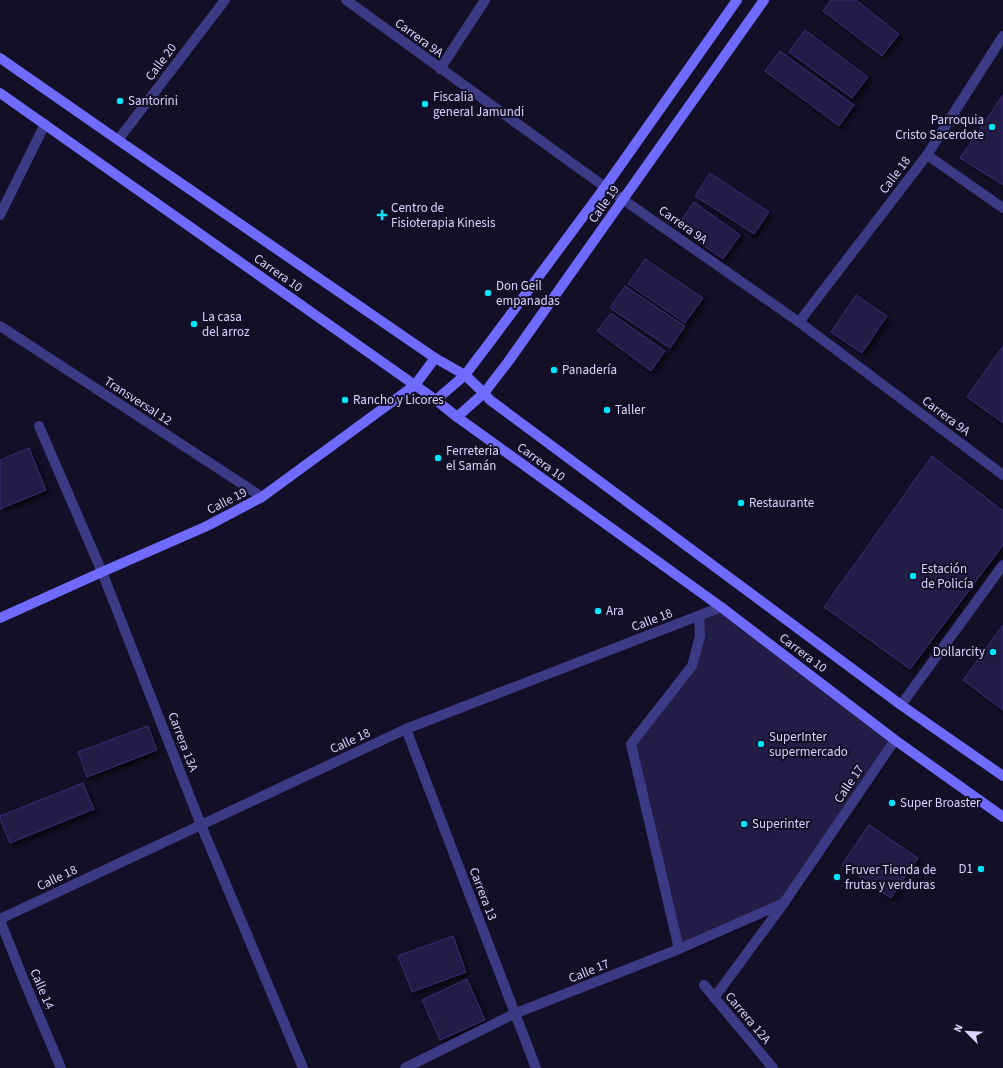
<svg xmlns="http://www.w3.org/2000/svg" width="1003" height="1068" font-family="'Source Sans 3',sans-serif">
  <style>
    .building { fill: #241b47; stroke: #3b2d73; filter: url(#shadow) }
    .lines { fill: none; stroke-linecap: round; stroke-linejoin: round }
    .lane { stroke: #3d3a85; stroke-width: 10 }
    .street { stroke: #3d3a85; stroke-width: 10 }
    .secondary { stroke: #6f6bff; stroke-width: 10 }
    .poi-dot { fill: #00e5ff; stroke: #130f26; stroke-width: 1.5 }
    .labels { text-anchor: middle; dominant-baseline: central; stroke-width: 4; stroke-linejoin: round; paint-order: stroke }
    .street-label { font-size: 13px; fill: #d9d4ff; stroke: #130f26 }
    .poi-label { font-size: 13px; fill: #d9d4ff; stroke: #130f26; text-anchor: start }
  </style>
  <defs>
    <filter id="shadow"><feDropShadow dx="3.5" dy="3.5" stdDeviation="2" flood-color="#0009"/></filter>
  </defs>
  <rect width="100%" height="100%" fill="#130f26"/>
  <g class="building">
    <path d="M831,0H856L899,34L882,56L823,11Z"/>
    <path d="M805,30L868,77L852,98L789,52Z"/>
    <path d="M780,51L854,105L839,126L765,71Z"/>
    <path d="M1003,95V185L960,158Z"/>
    <path d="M710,173L769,212L754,234L695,196Z"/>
    <path d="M694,202L740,235L723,259L677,227Z"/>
    <path d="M645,259L703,298L685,323L628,284Z"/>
    <path d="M625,286L685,326L670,348L610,308Z"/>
    <path d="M856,295L887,316L862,353L831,332Z"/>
    <path d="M611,313L665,351L651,371L597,331Z"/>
    <path d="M1003,346V423L967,397Z"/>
    <path d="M29,448L46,490L0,509V460Z"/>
    <path d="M932,456L1003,511V545L910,669L824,607Z"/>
    <path d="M721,607L895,740L784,903L679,949L631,744L692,666L699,616Z"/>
    <path d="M1003,625V710L963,680Z"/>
    <path d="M148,726L157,750L87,777L78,752Z"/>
    <path d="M83,783L94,809L10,843L0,819V816Z"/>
    <path d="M869,825L918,858L891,898L842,865Z"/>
    <path d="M453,936L466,972L412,992L398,956Z"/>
    <path d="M467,979L485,1020L440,1040L422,1000Z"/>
  </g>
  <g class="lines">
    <path class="lane" d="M679,949L631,744L692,666L700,636L699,616"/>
    <g class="street">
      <path d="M346,0L605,187L799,322L1003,475"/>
      <path d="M440,69L485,0"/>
      <path d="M118,140L225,0"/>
      <path d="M927,155L1003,208"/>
      <path d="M0,215L45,124"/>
      <path d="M799,322L927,155L1003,36"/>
      <path d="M0,326L262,497"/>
      <path d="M39,426L102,572L201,825L303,1068"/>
      <path d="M901,705L1003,565"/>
      <path d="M406,729L536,1068"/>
      <path d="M0,919L406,729L721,607"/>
      <path d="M0,920L23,978L61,1068"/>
      <path d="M704,985L773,1068"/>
      <path d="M714,998L784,903L895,740"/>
      <path d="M405,1068L514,1014L679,949L784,903"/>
    </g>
    <g class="secondary">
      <path d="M0,58L118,140L435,358L465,375L484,393L490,400L901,705L1003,776"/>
      <path d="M0,93L436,400L457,417L721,607L895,740L1003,817"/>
      <path d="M436,400L465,375L490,342L605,187L737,0"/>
      <path d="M457,417L484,393L508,362L764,0"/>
      <path d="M0,618L102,572L207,526L262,497L415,385L435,358"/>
    </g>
  </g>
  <g class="poi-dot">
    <circle cx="120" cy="101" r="4"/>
    <circle cx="425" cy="104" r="4"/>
    <circle cx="992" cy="127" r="4"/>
    <path d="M380 209h4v4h4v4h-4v4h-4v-4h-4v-4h4z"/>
    <circle cx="488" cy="293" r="4"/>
    <circle cx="194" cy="324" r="4"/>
    <circle cx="554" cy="370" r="4"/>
    <circle cx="345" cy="400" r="4"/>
    <circle cx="607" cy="410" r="4"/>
    <circle cx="438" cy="458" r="4"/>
    <circle cx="741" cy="503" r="4"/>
    <circle cx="913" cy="576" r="4"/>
    <circle cx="598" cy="611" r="4"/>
    <circle cx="993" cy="652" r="4"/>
    <circle cx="761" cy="744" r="4"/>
    <circle cx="892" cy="803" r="4"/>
    <circle cx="744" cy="824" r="4"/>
    <circle cx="981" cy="869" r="4"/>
    <circle cx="837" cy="877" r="4"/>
  </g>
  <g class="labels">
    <g class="street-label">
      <text transform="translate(419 38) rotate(36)">Carrera 9A</text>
      <text transform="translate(161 62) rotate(-53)">Calle 20</text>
      <text transform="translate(895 175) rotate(-53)">Calle 18</text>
      <text transform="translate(604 204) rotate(-55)">Calle 19</text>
      <text transform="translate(683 225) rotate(35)">Carrera 9A</text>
      <text transform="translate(278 273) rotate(35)">Carrera 10</text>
      <text transform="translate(138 401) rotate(33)">Transversal 12</text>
      <text transform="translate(946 416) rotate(37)">Carrera 9A</text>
      <text transform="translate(541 462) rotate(36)">Carrera 10</text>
      <text transform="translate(227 501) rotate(-27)">Calle 19</text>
      <text transform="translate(652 620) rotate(-21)">Calle 18</text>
      <text transform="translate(803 653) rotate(37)">Carrera 10</text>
      <text transform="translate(350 741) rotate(-25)">Calle 18</text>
      <text transform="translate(183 742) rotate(69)">Carrera 13A</text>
      <text transform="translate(849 784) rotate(-56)">Calle 17</text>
      <text transform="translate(57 878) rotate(-25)">Calle 18</text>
      <text transform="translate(483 894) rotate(69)">Carrera 13</text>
      <text transform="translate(589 971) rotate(-22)">Calle 17</text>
      <text transform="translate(42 989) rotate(67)">Calle 14</text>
      <text transform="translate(748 1018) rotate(50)">Carrera 12A</text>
    </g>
    <g class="poi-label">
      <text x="433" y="97">Fiscalia<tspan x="433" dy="15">general Jamundi</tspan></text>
      <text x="128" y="101">Santorini</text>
      <text x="984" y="120" text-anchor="end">Parroquia<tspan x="984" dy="15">Cristo Sacerdote</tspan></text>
      <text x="391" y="208">Centro de<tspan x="391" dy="15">Fisioterapia Kinesis</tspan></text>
      <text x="496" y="286">Don Geil<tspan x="496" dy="15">empanadas</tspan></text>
      <text x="202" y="317">La casa<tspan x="202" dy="15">del arroz</tspan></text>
      <text x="562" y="370">Panadería</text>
      <text x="353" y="400">Rancho y Licores</text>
      <text x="615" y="410">Taller</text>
      <text x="446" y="451">Ferreteria<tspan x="446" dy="15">el Samán</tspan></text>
      <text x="749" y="503">Restaurante</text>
      <text x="921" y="569">Estación<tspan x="921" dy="15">de Policía</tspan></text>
      <text x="606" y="611">Ara</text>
      <text x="985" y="652" text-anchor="end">Dollarcity</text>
      <text x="769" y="737">SuperInter<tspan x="769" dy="15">supermercado</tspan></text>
      <text x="900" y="803">Super Broaster</text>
      <text x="752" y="824">Superinter</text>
      <text x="973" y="869" text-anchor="end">D1</text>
      <text x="845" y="870">Fruver Tienda de<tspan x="845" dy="15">frutas y verduras</tspan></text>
    </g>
  </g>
  <g transform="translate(967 1032) rotate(294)" stroke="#130f26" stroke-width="3" paint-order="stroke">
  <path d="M0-3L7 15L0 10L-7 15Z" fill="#d9d4ff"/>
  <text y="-6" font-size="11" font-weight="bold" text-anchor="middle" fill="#d9d4ff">N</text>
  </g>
</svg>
